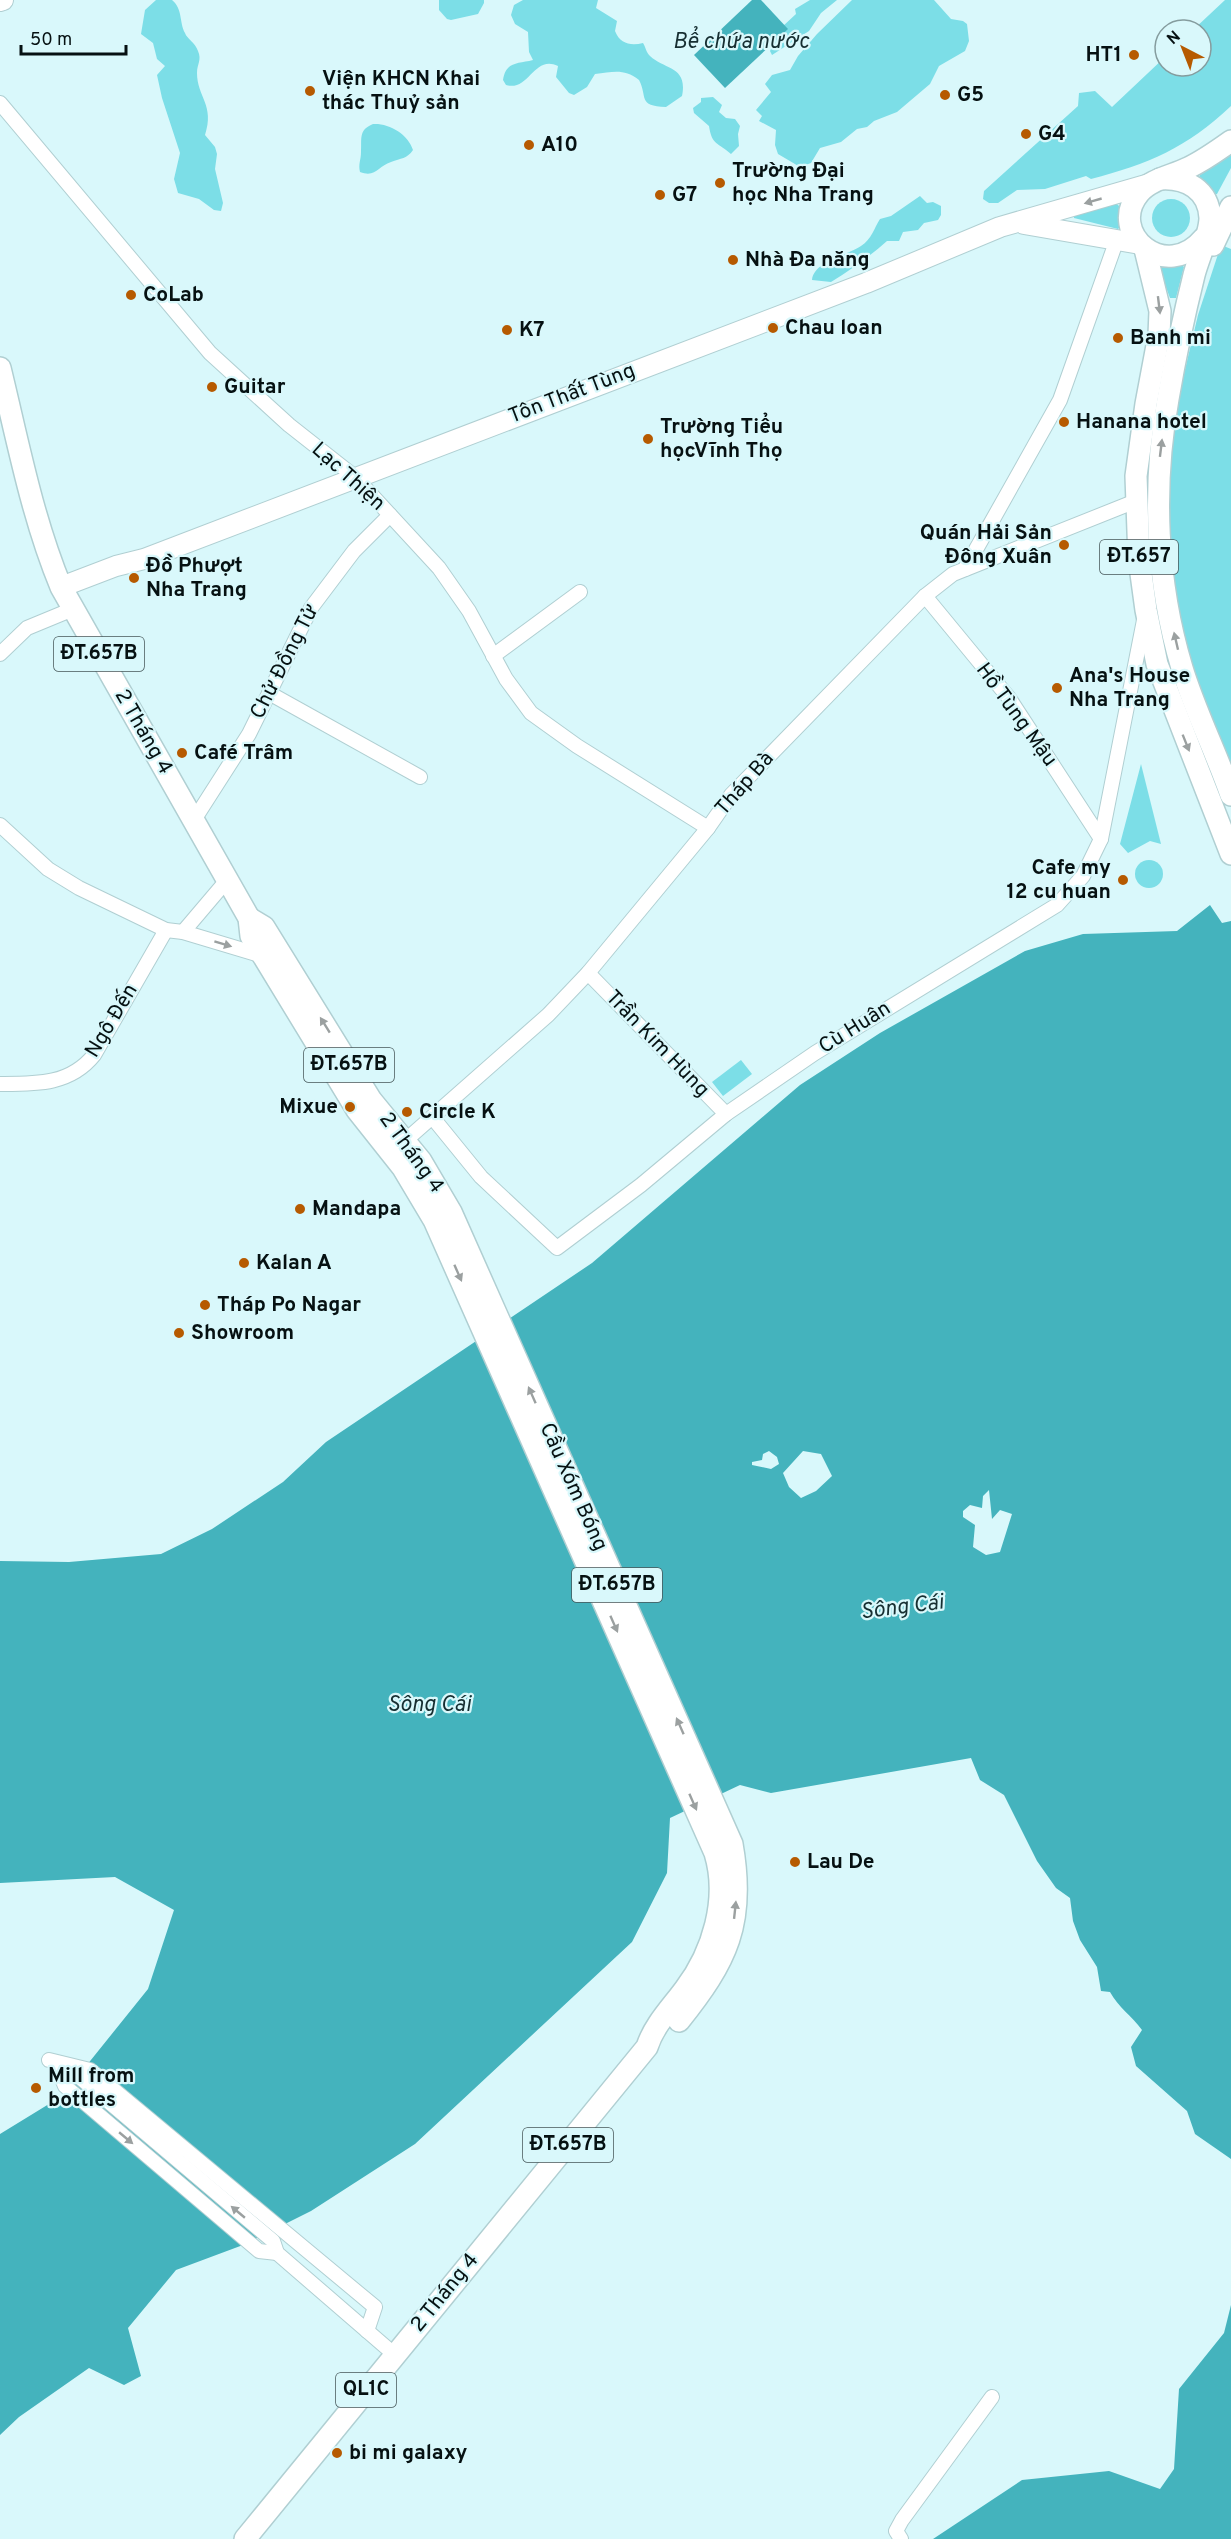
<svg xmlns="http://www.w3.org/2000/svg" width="1231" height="2539" font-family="Overpass,sans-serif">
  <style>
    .green { fill: #7cdee7 }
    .water { fill: #44b3bd; fill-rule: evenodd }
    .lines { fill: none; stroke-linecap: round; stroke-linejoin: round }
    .street-casing { stroke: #b0cfd2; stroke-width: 16 }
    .secondary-casing { stroke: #b0cfd2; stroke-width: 22 }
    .primary-casing { stroke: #b0cfd2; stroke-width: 24 }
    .street { stroke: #fff; stroke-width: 14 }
    .secondary { stroke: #fff; stroke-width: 20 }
    .primary { stroke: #fff; stroke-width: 21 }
    .oneway { fill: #9ba0a0 }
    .poi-dot { fill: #b65a00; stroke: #d9f8fb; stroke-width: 2 }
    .labels { text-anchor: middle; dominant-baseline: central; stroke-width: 4.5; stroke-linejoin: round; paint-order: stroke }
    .shield { fill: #d9f8fb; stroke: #455658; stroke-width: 1.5 }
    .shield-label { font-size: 20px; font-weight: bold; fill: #061112 }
    .poi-label { font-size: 21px; font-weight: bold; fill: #061112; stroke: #d9f8fb; text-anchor: start }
    .street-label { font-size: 21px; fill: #061112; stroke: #d9f8fb }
    .water-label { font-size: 22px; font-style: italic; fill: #162e31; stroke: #d9f8fb }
  </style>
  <rect width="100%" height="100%" fill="#d9f8fb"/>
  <g class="green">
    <path d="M156,0H172C183,9 179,22 185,33C187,39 195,42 198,51C202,60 197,64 197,73C197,97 215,105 205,135L215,147L217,154L215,169L223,203L221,211L214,210L199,199L178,193L174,179L180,153L162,98L157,75L165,66L157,59L153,43L141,34L145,10Z"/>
    <path d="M439,0H484V3L478,14L451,20L447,19L439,10Z"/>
    <path d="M523,0H598L596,8L617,21L615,31C620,44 631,46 643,43C646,48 646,52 650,56C665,70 688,66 682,96L666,107C637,106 648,97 639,80C624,68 613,72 595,74L587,87L574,95L569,93L556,77L558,66C534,54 529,92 506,85L503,80C506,61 518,64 533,60L529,52L528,32L515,24L511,15L514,5Z"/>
    <path d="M810,0H837L821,13L809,31L772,55L770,51L782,27L796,14L795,9Z"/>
    <path d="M852,0H934L951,19L963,21L967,24L969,41L965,51L939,66L930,84L897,112L874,121L867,127L857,129L841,142L820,148L811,163L800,167L778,154L775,145L776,130L759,121L762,116L756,110L771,92L765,84L772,75L790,70L798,56L817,34Z"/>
    <path d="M1225,0H1231V106C1187,148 1148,164 1091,179L1086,176L1045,189L1017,190L998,203H989L983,199L984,191L1078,106L1079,93L1095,91L1112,107L1165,57V66H1201V30H1193Z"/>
    <path d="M713,97L722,105L719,112L726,118L735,119L740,126L738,134L739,146L731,154C718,142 712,146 709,126L694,113L693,108L701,102V98Z"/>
    <path d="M373,124C389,123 408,134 413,150C407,159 401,158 391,162C378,166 376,178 360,172C358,164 361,160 361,152C362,139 358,130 373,124Z"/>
    <path d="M1231,155V168L1217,194L1211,195L1198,180L1200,175Z"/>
    <path d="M920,196L927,203L933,202L941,206V215L938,220L924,223L918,230L903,232L899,241H887C870,256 852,269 831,282L812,280C814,261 848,255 861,246C872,239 874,228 880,219L891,216Z"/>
    <circle cx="1171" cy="218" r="19"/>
    <path d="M1117,204L1121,208L1122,225L1118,229L1074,218V213Z"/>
    <path d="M1221,245L1231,249V767L1192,671L1178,611L1166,508L1170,445L1177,403L1198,315Z"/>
    <path d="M1181,264L1184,267L1176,298H1170L1159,269L1162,266Z"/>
    <path d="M1141,764L1161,844L1150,841L1128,853L1120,844Z"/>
    <circle cx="1149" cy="874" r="14"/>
    <path d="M741,1060L752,1074L723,1096L712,1082Z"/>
  </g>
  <g class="water">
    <path d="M752,0H761L788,29L725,88L694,55Z"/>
    <path d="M1210,905L1222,923L1231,921V2159L1195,2134L1187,2111L1136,2066L1131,2047L1142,2030C1132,2016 1118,2007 1110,1992L1101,1991L1097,1967L1080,1940L1073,1921L1070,1898L1056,1888L1037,1861L1004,1795L980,1780L971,1758L771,1793L740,1785L670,1818L667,1873L632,1942L415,2144L311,2211L243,2245L176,2270L128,2328L141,2376L124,2385L89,2368L19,2417L0,2435V2134L62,2096L148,1989L174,1910L115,1877L0,1883V1561L69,1562L161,1554L212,1529L283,1482L326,1442L592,1263L800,1085L880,1033L1025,951L1083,934L1177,931ZM769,1451L777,1457L779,1464L771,1469L752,1465V1462L762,1460L763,1454ZM803,1451L821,1454L832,1476L816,1491L801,1498L789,1487L783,1473ZM989,1490L992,1519L1000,1510L1012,1514L1000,1552L986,1555L973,1547L975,1525L963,1517V1511L970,1505L982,1508L983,1496Z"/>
    <path d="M1231,2305V2539H933L1022,2480L1109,2471L1160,2489L1174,2469L1179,2389L1224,2333Z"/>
  </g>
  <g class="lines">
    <defs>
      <g id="street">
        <path d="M0,103L210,353L289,425L355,477L439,568L469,611L506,679L531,713L577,746L708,828"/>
        <path d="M965,569L1060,400L1116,242"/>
        <path d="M925,596L1009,698L1101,839"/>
        <path d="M0,654L27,628L73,609"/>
        <path d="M493,656L580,592"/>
        <path d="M269,693L420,777"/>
        <path d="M194,820L249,734L311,608L354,551L390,515"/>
        <path d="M0,825L48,869L79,888L166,930L183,932L263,956"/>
        <path d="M183,932L228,879"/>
        <path d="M588,973L726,1114"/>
        <path d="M0,1084C36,1084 70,1085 94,1055L166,930"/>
        <path d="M433,1118L481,1177L557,1248L641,1185L726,1114L815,1053L1057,905L1083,876L1101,839L1144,620"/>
        <path d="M406,1140L548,1015L588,973L708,828L731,795L925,596L953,574L1136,501"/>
        <path d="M49,2060L90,2070L375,2307L367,2331"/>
        <path d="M58,2069L65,2086L259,2251L277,2253"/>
        <path d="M62,2073L78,2076L273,2241L277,2253L395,2355"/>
        <path d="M901,2539L896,2531L902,2520L992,2397"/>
      </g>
      <g id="secondary">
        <path d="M0,1L3,0"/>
        <path d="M1024,224L1140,244"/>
        <path d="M61,587L116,566L144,559L866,283L1000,227L1149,184"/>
      </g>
      <g id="primary">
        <path d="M1160,179C1186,177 1209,190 1210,218C1210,234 1198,259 1194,275C1184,315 1175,358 1168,399C1152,487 1156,582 1182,668C1195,711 1216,752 1231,795"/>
        <path d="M1204,238C1166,284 1106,233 1139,193C1151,179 1172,176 1188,168C1203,161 1217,151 1231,141"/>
        <path d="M1213,245L1231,207"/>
        <path d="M1145,249L1160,311L1159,335L1146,404L1136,476L1139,559L1146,610L1157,664L1231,854"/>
        <path d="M0,368C18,442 32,517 61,587L249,918L251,936L357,1110L403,1168L434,1220L715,1853C729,1899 713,1952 685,1989C671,2008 654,2025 647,2047L245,2539"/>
        <path d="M249,918L264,927L371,1100L421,1161L451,1212L732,1844C746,1923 727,1961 679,2021"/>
      </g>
    </defs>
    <use href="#street" class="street-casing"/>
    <use href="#secondary" class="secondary-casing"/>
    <use href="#primary" class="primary-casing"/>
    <use href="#street" class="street"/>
    <use href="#secondary" class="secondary"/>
    <use href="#primary" class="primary"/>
  </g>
  <defs><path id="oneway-solid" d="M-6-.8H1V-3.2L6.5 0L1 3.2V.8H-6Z" transform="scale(1.5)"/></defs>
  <g class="oneway">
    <use href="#oneway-solid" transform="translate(1093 201) rotate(164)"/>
    <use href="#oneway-solid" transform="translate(1159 305) rotate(83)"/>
    <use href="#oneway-solid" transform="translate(1161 448) rotate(-83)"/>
    <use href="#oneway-solid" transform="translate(1176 641) rotate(-103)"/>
    <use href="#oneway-solid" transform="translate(1186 743) rotate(68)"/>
    <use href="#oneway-solid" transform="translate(223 944) rotate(17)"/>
    <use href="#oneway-solid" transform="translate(325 1025) rotate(-122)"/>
    <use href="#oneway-solid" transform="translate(458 1273) rotate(66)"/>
    <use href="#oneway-solid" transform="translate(532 1395) rotate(-114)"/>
    <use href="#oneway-solid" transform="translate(614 1624) rotate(66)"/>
    <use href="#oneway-solid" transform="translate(680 1726) rotate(-114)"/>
    <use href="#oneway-solid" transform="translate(693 1802) rotate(66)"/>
    <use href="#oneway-solid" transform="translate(735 1910) rotate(-84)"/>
    <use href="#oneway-solid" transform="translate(126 2138) rotate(40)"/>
    <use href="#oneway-solid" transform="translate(238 2212) rotate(-140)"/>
  </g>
  <g class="poi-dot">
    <circle cx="1134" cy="55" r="6"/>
    <circle cx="310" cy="91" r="6"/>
    <circle cx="945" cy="95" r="6"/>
    <circle cx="1026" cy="134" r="6"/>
    <circle cx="529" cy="145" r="6"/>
    <circle cx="720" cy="183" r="6"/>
    <circle cx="660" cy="195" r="6"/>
    <circle cx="733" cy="260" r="6"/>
    <circle cx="131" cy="295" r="6"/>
    <circle cx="773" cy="328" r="6"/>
    <circle cx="507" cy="330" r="6"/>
    <circle cx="1118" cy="338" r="6"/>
    <circle cx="212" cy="387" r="6"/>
    <circle cx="1064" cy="422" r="6"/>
    <circle cx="648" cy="439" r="6"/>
    <circle cx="1064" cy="545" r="6"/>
    <circle cx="134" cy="578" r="6"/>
    <circle cx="1057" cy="688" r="6"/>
    <circle cx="182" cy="753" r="6"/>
    <circle cx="1123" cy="880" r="6"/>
    <circle cx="350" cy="1107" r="6"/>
    <circle cx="407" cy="1112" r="6"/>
    <circle cx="300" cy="1209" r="6"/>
    <circle cx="244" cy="1263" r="6"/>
    <circle cx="205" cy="1305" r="6"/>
    <circle cx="179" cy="1333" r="6"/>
    <circle cx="795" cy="1862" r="6"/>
    <circle cx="36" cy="2088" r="6"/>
    <circle cx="337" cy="2453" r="6"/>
  </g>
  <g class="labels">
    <g class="shield">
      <rect x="1100" y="540" width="78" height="34" rx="4.5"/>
      <rect x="54" y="637" width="90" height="34" rx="4.5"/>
      <rect x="304" y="1048" width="90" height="34" rx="4.5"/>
      <rect x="572" y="1568" width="90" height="34" rx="4.5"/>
      <rect x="523" y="2128" width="90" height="34" rx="4.5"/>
      <rect x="336" y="2373" width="60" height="34" rx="4.5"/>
    </g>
    <g class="shield-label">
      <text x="1139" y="557">ĐT.657</text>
      <text x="99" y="654">ĐT.657B</text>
      <text x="349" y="1065">ĐT.657B</text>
      <text x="617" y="1585">ĐT.657B</text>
      <text x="568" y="2145">ĐT.657B</text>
      <text x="366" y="2390">QL1C</text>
    </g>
    <g class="poi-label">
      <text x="1122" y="55" text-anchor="end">HT1</text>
      <text x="322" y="79">Viện KHCN Khai<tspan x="322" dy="24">thác Thuỷ sản</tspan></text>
      <text x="957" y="95">G5</text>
      <text x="1038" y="134">G4</text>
      <text x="541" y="145">A10</text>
      <text x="732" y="171">Trường Đại<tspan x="732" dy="24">học Nha Trang</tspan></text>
      <text x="672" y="195">G7</text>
      <text x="745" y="260">Nhà Đa năng</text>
      <text x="143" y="295">CoLab</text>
      <text x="785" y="328">Chau loan</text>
      <text x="519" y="330">K7</text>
      <text x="1130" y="338">Banh mi</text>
      <text x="224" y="387">Guitar</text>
      <text x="1076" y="422">Hanana hotel</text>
      <text x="660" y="427">Trường Tiểu<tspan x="660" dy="24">họcVĩnh Thọ</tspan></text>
      <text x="1052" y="533" text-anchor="end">Quán Hải Sản<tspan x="1052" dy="24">Đông Xuân</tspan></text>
      <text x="146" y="566">Đồ Phượt<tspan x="146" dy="24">Nha Trang</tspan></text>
      <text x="1069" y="676">Ana's House<tspan x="1069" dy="24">Nha Trang</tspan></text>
      <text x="194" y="753">Café Trâm</text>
      <text x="1111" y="868" text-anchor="end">Cafe my<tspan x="1111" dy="24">12 cu huan</tspan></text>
      <text x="338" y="1107" text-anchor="end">Mixue</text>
      <text x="419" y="1112">Circle K</text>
      <text x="312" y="1209">Mandapa</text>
      <text x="256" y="1263">Kalan A</text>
      <text x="217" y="1305">Tháp Po Nagar</text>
      <text x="191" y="1333">Showroom</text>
      <text x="807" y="1862">Lau De</text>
      <text x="48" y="2076">Mill from<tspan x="48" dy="24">bottles</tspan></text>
      <text x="349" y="2453">bi mi galaxy</text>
    </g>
    <g class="street-label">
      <text transform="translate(572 394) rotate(-21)">Tôn Thất Tùng</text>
      <text transform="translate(348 477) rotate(42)">Lạc Thiện</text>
      <text transform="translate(285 662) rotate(-63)">Chử Đồng Tử</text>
      <text transform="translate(1016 715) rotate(54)">Hồ Tùng Mậu</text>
      <text transform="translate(143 732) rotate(60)">2 Tháng 4</text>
      <text transform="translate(745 784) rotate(-49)">Tháp Bà</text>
      <text transform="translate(112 1021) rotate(-59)">Ngô Đến</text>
      <text transform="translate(855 1028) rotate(-32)">Cù Huân</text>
      <text transform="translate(657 1044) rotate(46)">Trần Kim Hùng</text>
      <text transform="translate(411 1153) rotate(54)">2 Tháng 4</text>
      <text transform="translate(573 1487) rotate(66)">Cầu Xóm Bóng</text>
      <text transform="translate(445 2293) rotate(-51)">2 Tháng 4</text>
    </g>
    <g class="water-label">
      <text x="741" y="42">Bể chứa nước</text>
      <text transform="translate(902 1608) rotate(-7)">Sông Cái</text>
      <text x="429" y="1705">Sông Cái</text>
    </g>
  </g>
  <g transform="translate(1183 48) rotate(318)"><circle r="28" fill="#d9f8fb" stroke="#859c9e" stroke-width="1.5"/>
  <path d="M0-4.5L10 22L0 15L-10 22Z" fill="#b65a00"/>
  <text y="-9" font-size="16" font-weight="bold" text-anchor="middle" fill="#061112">N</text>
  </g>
  <path d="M21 45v9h105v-9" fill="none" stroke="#061112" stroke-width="3"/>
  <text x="30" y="45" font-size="18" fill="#061112" stroke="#d9f8fb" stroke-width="4.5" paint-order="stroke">50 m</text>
</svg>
